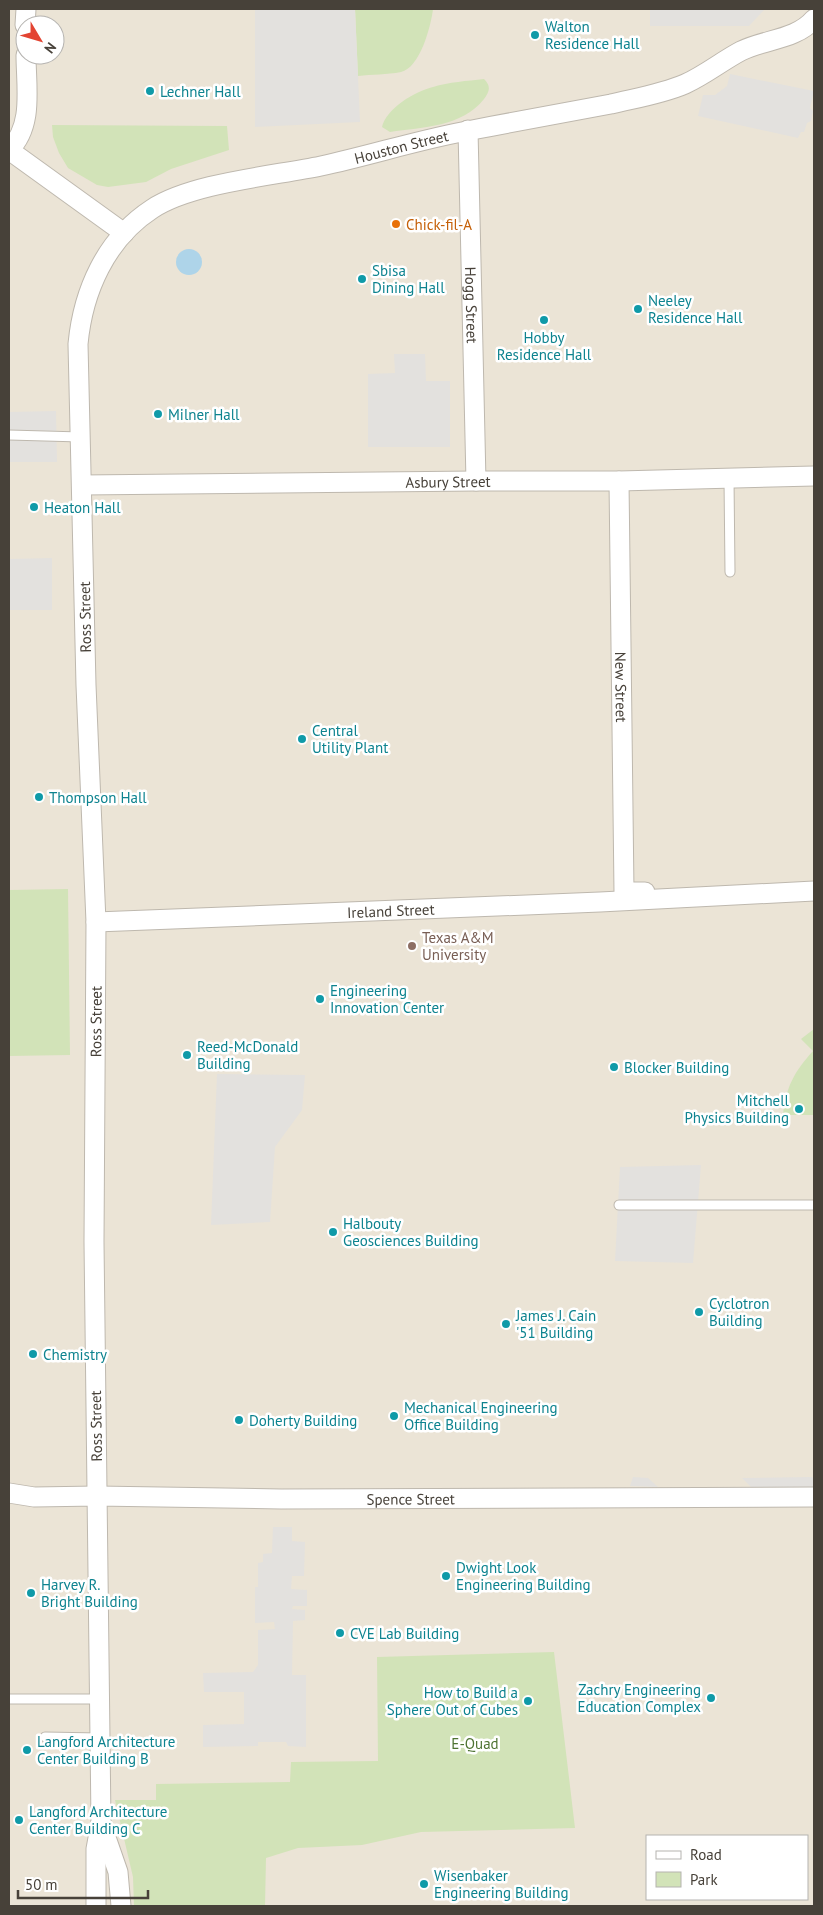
<svg xmlns="http://www.w3.org/2000/svg" width="823" height="1915" font-family="'PT Sans',sans-serif">
  <style>
    .education { fill: #ebe4d6; fill-rule: evenodd }
    .green { fill: #d2e3b8 }
    .parking { fill: #e3e1de }
    .water { fill: #aed4e9 }
    .lines { fill: none; stroke-linecap: round; stroke-linejoin: round }
    .lane-casing { stroke: #beb8ae; stroke-width: 11 }
    .street-casing { stroke: #beb8ae; stroke-width: 21 }
    .lane { stroke: #fff; stroke-width: 9 }
    .street { stroke: #fff; stroke-width: 19 }
    .culture-dot { fill: #0f9aa8; stroke: #fff; stroke-width: 2 }
    .food-dot { fill: #e8710a; stroke: #fff; stroke-width: 2 }
    .education-dot { fill: #8d6e63; stroke: #fff; stroke-width: 2 }
    .labels { text-anchor: middle; dominant-baseline: central; stroke-width: 5; stroke-linejoin: round; paint-order: stroke }
    .culture-label { font-size: 15px; fill: #0d838f; stroke: #fff; text-anchor: start }
    .street-label { font-size: 15px; fill: #474139; stroke: #fff }
    .food-label { font-size: 15px; fill: #c56008; stroke: #fff; text-anchor: start }
    .education-label { font-size: 15px; fill: #785e54; stroke: #fff; text-anchor: start }
    .park-label { font-size: 15px; fill: #4e7332; stroke: #fff }
  </style>
  <rect width="100%" height="100%" fill="#f3f0eb"/>
  <path class="education" d="M9,9H814V1906H9ZM25,25H55V55H25ZM647,1836H807V1899H647Z"/>
  <g class="green">
    <path d="M355,9H433C431,26 420,68 401,72C387,75 372,74 358,76Z"/>
    <path d="M484,79C491,86 490,91 484,99C462,127 423,127 390,132L382,127C386,109 415,91 433,87C449,82 467,81 484,79Z"/>
    <path d="M52,125L227,126L229,150L171,169L146,182L108,187L97,185L68,168L59,153L53,137Z"/>
    <path d="M68,889L70,1055L9,1056V890Z"/>
    <path d="M814,1029V1115H783C786,1087 794,1072 813,1051L801,1039Z"/>
    <path d="M554,1652L575,1828L421,1832L362,1845L298,1848L266,1858L265,1906H134L133,1877L115,1800H156V1784L290,1782L291,1762L378,1761L377,1657Z"/>
  </g>
  <g class="parking">
    <path d="M255,9H355L360,122L255,127Z"/>
    <path d="M650,9H765L749,26H650Z"/>
    <path d="M730,74L814,91L810,108L813,111L811,121L807,123L804,132H801L798,138L698,116L703,95H715L727,86Z"/>
    <path d="M394,354H425L426,381H450V447H368V374L395,373Z"/>
    <path d="M56,411L57,462H9V412Z"/>
    <path d="M52,558V610H9V559Z"/>
    <path d="M217,1074L305,1075L302,1110L275,1147L270,1222L211,1225Z"/>
    <path d="M701,1165L693,1263L615,1261L620,1167Z"/>
    <path d="M633,1477L648,1478L658,1487L630,1486Z"/>
    <path d="M812,1477L814,1480V1490L753,1489L742,1478Z"/>
    <path d="M273,1527H292V1541L305,1542L304,1576H292L291,1589L307,1590V1606H293L292,1609L305,1610V1620L293,1621L292,1675H306V1747L288,1746L286,1742H258V1746L203,1747V1725L244,1724V1692H204L203,1673L253,1672L258,1665V1630L275,1629L274,1622L255,1623V1587H258V1563L263,1562V1554L272,1553Z"/>
  </g>
  <circle class="water" cx="189" cy="262" r="13"/>
  <g class="lines">
    <defs>
      <g id="lane">
        <path d="M9,435L81,437"/>
        <path d="M729,479L730,572"/>
        <path d="M619,1205H814"/>
        <path d="M9,1699H98"/>
        <path d="M45,1737L99,1738"/>
      </g>
      <g id="street">
        <path d="M25,25L26,9"/>
        <path id="s1" d="M468,130L476,481"/>
        <path d="M9,150L124,233"/>
        <path d="M9,150C34,126 26,87 26,55"/>
        <path id="s2" d="M619,481L624,892H645"/>
        <path id="s3" d="M82,485L476,481H619L814,476"/>
        <path id="s4" d="M96,922L600,902L814,891"/>
        <path id="s5" d="M9,1493L34,1497L97,1496L281,1499L814,1497"/>
        <path d="M101,1823L118,1872L121,1906"/>
        <path id="s6" d="M96,1906V1849L101,1822L94,1242L96,922L86,685L78,344C83,291 106,239 152,209C191,183 273,176 321,166C372,155 421,139 472,130C518,121 564,113 611,104C636,98 662,94 685,84C705,75 722,61 741,51C765,39 796,40 814,19"/>
      </g>
    </defs>
    <use href="#lane" class="lane-casing"/>
    <use href="#street" class="street-casing"/>
    <use href="#lane" class="lane"/>
    <use href="#street" class="street"/>
  </g>
  <g class="culture-dot">
    <circle cx="535" cy="35" r="5"/>
    <circle cx="150" cy="91" r="5"/>
    <circle cx="362" cy="279" r="5"/>
    <circle cx="638" cy="309" r="5"/>
    <circle cx="544" cy="320" r="5"/>
    <circle cx="158" cy="414" r="5"/>
    <circle cx="34" cy="507" r="5"/>
    <circle cx="302" cy="739" r="5"/>
    <circle cx="39" cy="797" r="5"/>
    <circle cx="320" cy="999" r="5"/>
    <circle cx="187" cy="1055" r="5"/>
    <circle cx="614" cy="1067" r="5"/>
    <circle cx="799" cy="1109" r="5"/>
    <circle cx="333" cy="1232" r="5"/>
    <circle cx="699" cy="1312" r="5"/>
    <circle cx="506" cy="1324" r="5"/>
    <circle cx="33" cy="1354" r="5"/>
    <circle cx="394" cy="1416" r="5"/>
    <circle cx="239" cy="1420" r="5"/>
    <circle cx="446" cy="1576" r="5"/>
    <circle cx="31" cy="1593" r="5"/>
    <circle cx="340" cy="1633" r="5"/>
    <circle cx="711" cy="1698" r="5"/>
    <circle cx="528" cy="1701" r="5"/>
    <circle cx="27" cy="1750" r="5"/>
    <circle cx="19" cy="1820" r="5"/>
    <circle cx="424" cy="1884" r="5"/>
  </g>
  <circle class="food-dot" cx="396" cy="224" r="5"/>
  <circle class="education-dot" cx="412" cy="946" r="5"/>
  <g class="labels">
    <g class="culture-label">
      <text x="545" y="26">Walton<tspan x="545" dy="17">Residence Hall</tspan></text>
      <text x="160" y="91">Lechner Hall</text>
      <text x="372" y="270">Sbisa<tspan x="372" dy="17">Dining Hall</tspan></text>
      <text x="648" y="300">Neeley<tspan x="648" dy="17">Residence Hall</tspan></text>
      <text x="544" y="337" text-anchor="middle">Hobby<tspan x="544" dy="17">Residence Hall</tspan></text>
      <text x="168" y="414">Milner Hall</text>
      <text x="44" y="507">Heaton Hall</text>
      <text x="312" y="730">Central<tspan x="312" dy="17">Utility Plant</tspan></text>
      <text x="49" y="797">Thompson Hall</text>
      <text x="330" y="990">Engineering<tspan x="330" dy="17">Innovation Center</tspan></text>
      <text x="197" y="1046">Reed-McDonald<tspan x="197" dy="17">Building</tspan></text>
      <text x="624" y="1067">Blocker Building</text>
      <text x="789" y="1100" text-anchor="end">Mitchell<tspan x="789" dy="17">Physics Building</tspan></text>
      <text x="343" y="1223">Halbouty<tspan x="343" dy="17">Geosciences Building</tspan></text>
      <text x="709" y="1303">Cyclotron<tspan x="709" dy="17">Building</tspan></text>
      <text x="516" y="1315">James J. Cain<tspan x="516" dy="17">'51 Building</tspan></text>
      <text x="43" y="1354">Chemistry</text>
      <text x="404" y="1407">Mechanical Engineering<tspan x="404" dy="17">Office Building</tspan></text>
      <text x="249" y="1420">Doherty Building</text>
      <text x="456" y="1567">Dwight Look<tspan x="456" dy="17">Engineering Building</tspan></text>
      <text x="41" y="1584">Harvey R.<tspan x="41" dy="17">Bright Building</tspan></text>
      <text x="350" y="1633">CVE Lab Building</text>
      <text x="701" y="1689" text-anchor="end">Zachry Engineering<tspan x="701" dy="17">Education Complex</tspan></text>
      <text x="518" y="1692" text-anchor="end">How to Build a<tspan x="518" dy="17">Sphere Out of Cubes</tspan></text>
      <text x="37" y="1741">Langford Architecture<tspan x="37" dy="17">Center Building B</tspan></text>
      <text x="29" y="1811">Langford Architecture<tspan x="29" dy="17">Center Building C</tspan></text>
      <text x="434" y="1875">Wisenbaker<tspan x="434" dy="17">Engineering Building</tspan></text>
    </g>
    <g class="street-label">
      <text stroke="none"><textPath href="#s6" startOffset="1980">Houston Street</textPath></text>
      <text stroke="none"><textPath href="#s1" startOffset="175">Hogg Street</textPath></text>
      <text stroke="none"><textPath href="#s3" startOffset="366">Asbury Street</textPath></text>
      <text transform="translate(85 617) rotate(-91)">Ross Street</text>
      <text stroke="none"><textPath href="#s2" startOffset="206">New Street</textPath></text>
      <text stroke="none"><textPath href="#s4" startOffset="295">Ireland Street</textPath></text>
      <text stroke="none"><textPath href="#s6" startOffset="885">Ross Street</textPath></text>
      <text transform="translate(96 1426) rotate(-91)">Ross Street</text>
      <text stroke="none"><textPath href="#s5" startOffset="402">Spence Street</textPath></text>
    </g>
    <g class="food-label">
      <text x="406" y="224">Chick-fil-A</text>
    </g>
    <g class="education-label">
      <text x="422" y="937">Texas A&amp;M<tspan x="422" dy="17">University</tspan></text>
    </g>
    <g class="park-label">
      <text x="475" y="1743">E-Quad</text>
    </g>
  </g>
  <rect width="823" height="1915" fill="none" stroke="#474139" stroke-width="20"/>
  <rect x="646" y="1835" width="162" height="65" fill="#ffffff" stroke="#b5b3b0"/>
  <rect x="656" y="1851" width="25" height="8" fill="#ffffff" stroke="#b5b3b0"/>
  <text x="690" y="1860" font-size="15" fill="#474139">Road</text>
  <rect x="656" y="1872" width="25" height="15" fill="#d2e3b8" stroke="#b5b3b0"/>
  <text x="690" y="1885" font-size="15" fill="#474139">Park</text>
  <g transform="translate(40 40) rotate(128)"><circle r="24" fill="#ffffff" stroke="#b5b3b0"/>
  <path d="M0-4L9 19L0 12L-9 19Z" fill="#e34432"/>
  <text y="-8" font-size="14" font-weight="bold" text-anchor="middle" fill="#474139">N</text>
  </g>
  <path d="M18 1890v8h130v-8" fill="none" stroke="#474139" stroke-width="2.5"/>
  <text x="25" y="1890" font-size="15" fill="#474139" stroke="#ffffff" stroke-width="4" paint-order="stroke">50 m</text>
</svg>
